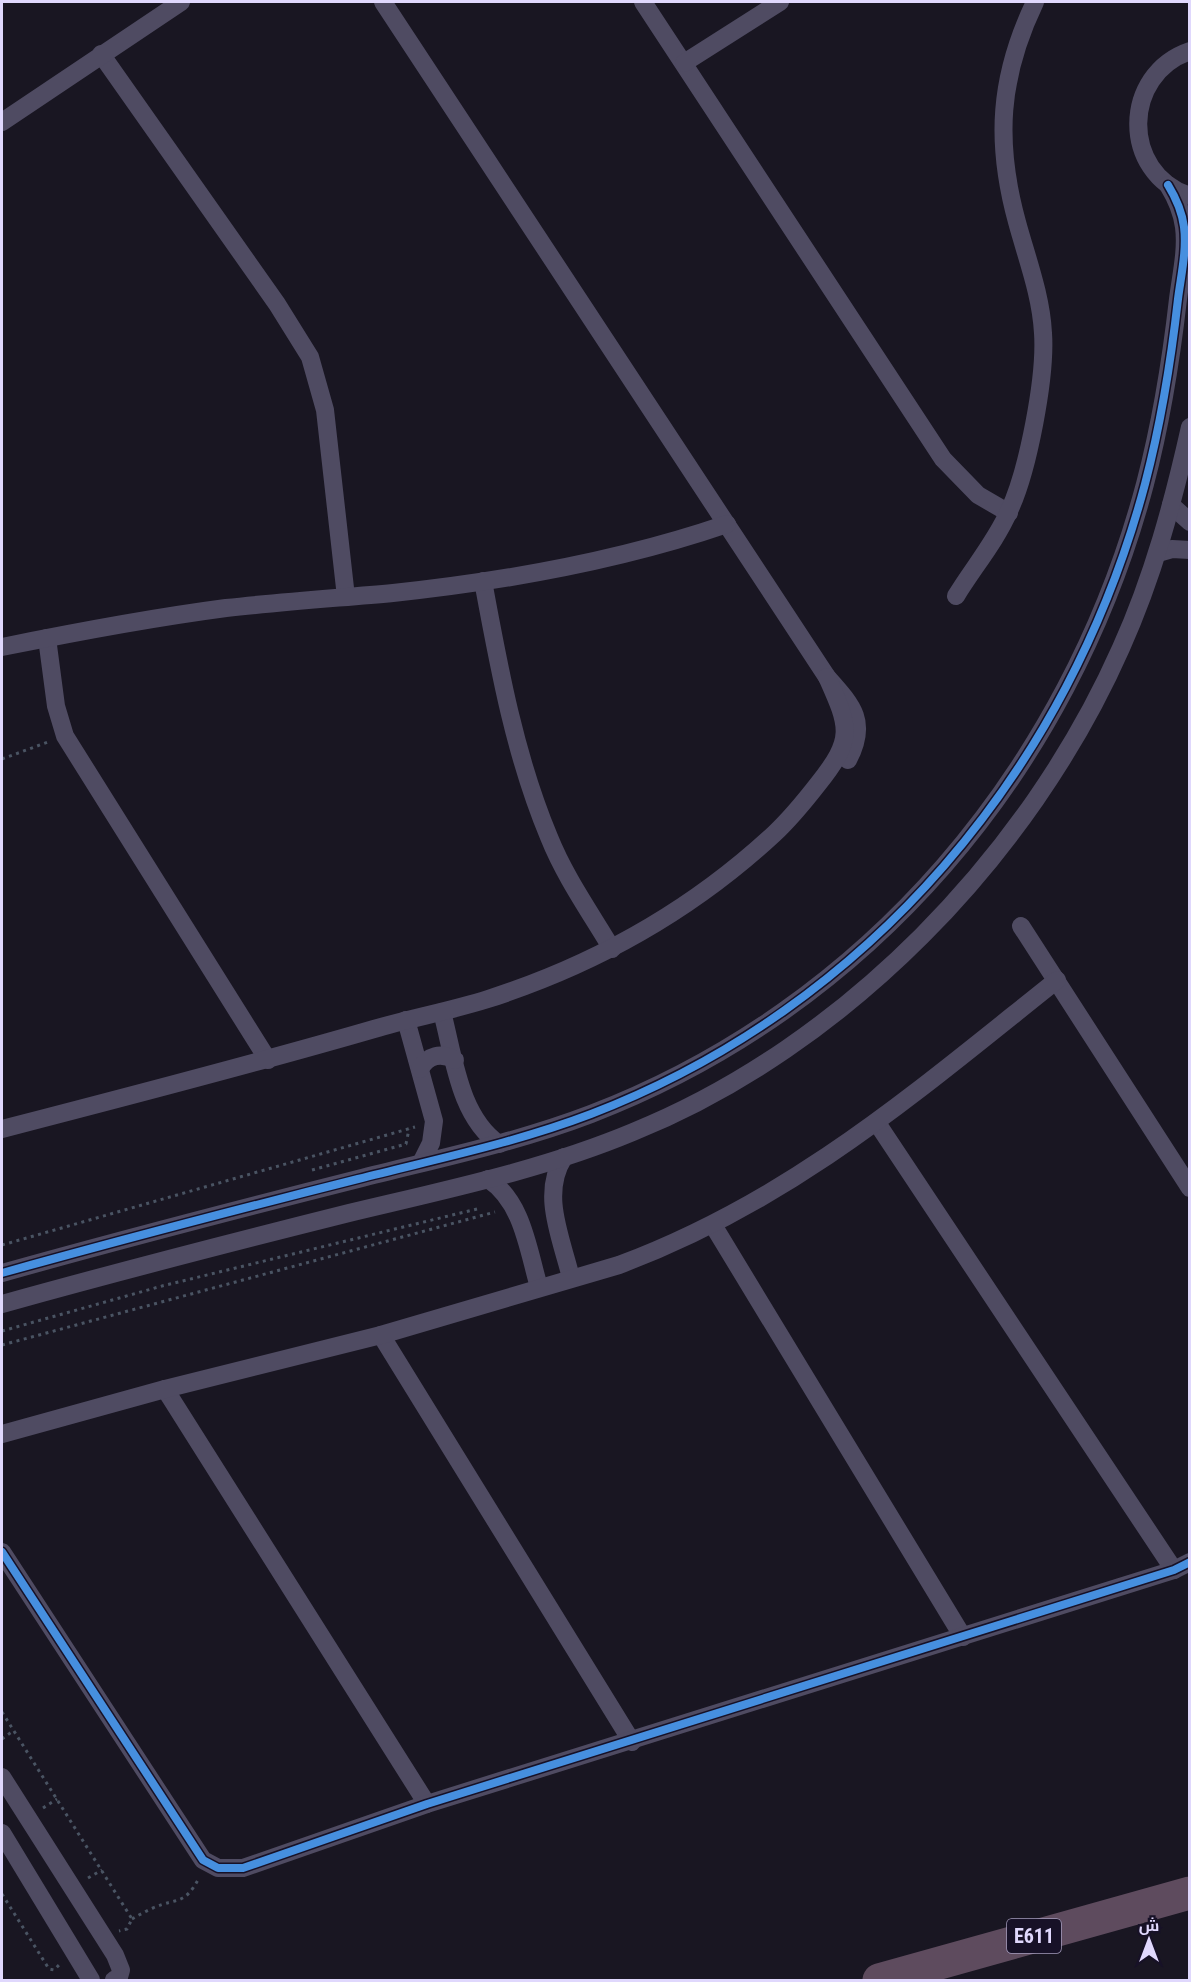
<svg xmlns="http://www.w3.org/2000/svg" width="1191" height="1982" font-family="'Roboto Condensed',Cairo,sans-serif">
  <style>
    .lines { fill: none; stroke-linecap: round; stroke-linejoin: round }
    .path { stroke: #4a5463; stroke-width: 3; stroke-dasharray: 3 4.5; stroke-linecap: butt }
    .minor { stroke: #4f4b62; stroke-width: 18 }
    .motorway { stroke: #5e4b5e; stroke-width: 33 }
    .cycleway-casing { stroke: #171127; stroke-width: 11 }
    .cycleway { stroke: #468fdf; stroke-width: 8 }
    .labels { text-anchor: middle; dominant-baseline: central; stroke-width: 4.5; stroke-linejoin: round; paint-order: stroke }
    .shield { fill: #171127; stroke: #a49cbd; stroke-width: 1.5 }
    .shield-label { font-size: 20px; font-weight: bold; fill: #e0d8fd }
  </style>
  <rect width="100%" height="100%" fill="#191622"/>
  <g class="lines">
    <g class="path">
      <path d="M2,759L48,742"/>
      <path d="M312,1170L406,1144L409,1129"/>
      <path d="M2,1245L415,1127"/>
      <path d="M2,1331L162,1286L481,1208"/>
      <path d="M2,1345L495,1212"/>
      <path d="M2,1712L132,1919L127,1929L119,1931"/>
      <path d="M2,1739L13,1731"/>
      <path d="M43,1808L57,1799"/>
      <path d="M88,1878L102,1870"/>
      <path d="M2,1894L49,1969L54,1970L60,1964"/>
      <path d="M132,1919C139,1915 146,1911 153,1908C178,1897 184,1906 199,1878"/>
    </g>
    <g class="minor">
      <path d="M383,2L827,677C853,706 868,722 848,760"/>
      <path d="M643,2L943,459L978,495L1009,513"/>
      <path d="M1190,51C1122,74 1120,173 1190,196"/>
      <path d="M101,54L277,304L310,357L325,410L346,597"/>
      <path d="M684,63L780,2"/>
      <path d="M2,122L181,2"/>
      <path d="M1171,505L1190,522"/>
      <path d="M1158,553L1172,549L1190,550"/>
      <path d="M483,581C499,668 515,756 549,837C565,877 590,912 612,949"/>
      <path d="M956,596C973,568 996,541 1009,511C1028,471 1046,377 1043,333C1041,295 1027,259 1017,222C995,142 999,77 1035,2"/>
      <path d="M47,638L56,706L65,736L268,1060"/>
      <path d="M2,647C76,632 150,618 226,608C281,602 337,598 393,593C506,581 619,561 727,524"/>
      <path d="M1021,926L1190,1188"/>
      <path d="M442,1012C454,1057 459,1116 499,1144"/>
      <path d="M406,1020L434,1121L431,1143L421,1163"/>
      <path d="M420,1069C428,1055 441,1052 455,1060"/>
      <path d="M877,1123L1174,1570"/>
      <path d="M2,1129C126,1097 250,1065 374,1029C411,1018 450,1011 488,999C594,965 692,910 774,834C791,818 804,802 818,784C854,739 850,728 827,677"/>
      <path d="M564,1157C540,1194 562,1239 571,1278"/>
      <path d="M488,1179C523,1202 528,1250 539,1287"/>
      <path d="M713,1225L963,1637"/>
      <path d="M2,1273C120,1240 239,1209 358,1179C436,1159 515,1143 591,1114C869,1007 1069,770 1145,484C1161,423 1171,361 1178,299C1181,275 1187,250 1184,227C1182,212 1176,198 1168,185"/>
      <path d="M2,1304C117,1272 233,1242 349,1213C445,1190 542,1170 633,1132C845,1046 1029,856 1121,648C1153,577 1173,503 1190,427"/>
      <path d="M381,1335L632,1742"/>
      <path d="M165,1389L427,1804"/>
      <path d="M2,1434L165,1389L381,1335L619,1265C791,1201 915,1093 1057,980"/>
      <path d="M2,1552L203,1860L218,1868H243L427,1804L1174,1570L1190,1562"/>
      <path d="M2,1777L115,1955L121,1970L119,1977L114,1980"/>
      <path d="M2,1833L91,1980"/>
    </g>
    <path class="motorway" d="M879,1980L1190,1893"/>
    <defs>
      <g id="cycleway">
        <path d="M2,1273C120,1240 239,1209 358,1179C436,1159 515,1143 591,1114C869,1007 1069,770 1145,484C1161,423 1171,361 1178,299C1181,275 1187,250 1184,227C1182,212 1176,198 1168,185"/>
        <path d="M2,1552L203,1860L218,1868H243L427,1804L1174,1570L1190,1562"/>
      </g>
    </defs>
    <use href="#cycleway" class="cycleway-casing"/>
    <use href="#cycleway" class="cycleway"/>
  </g>
  <g class="labels">
    <rect class="shield" x="1007" y="1919" width="54" height="34" rx="4.5"/>
    <g class="shield-label">
      <text x="1034" y="1936">E611</text>
    </g>
  </g>
  <rect width="1191" height="1982" fill="none" stroke="#e0d8fd" stroke-width="6"/>
  <g transform="translate(1149 1940)" stroke="#171127" stroke-width="4.5" paint-order="stroke">
  <path d="M0-4.5L10 22L0 15L-10 22Z" fill="#e0d8fd"/>
  <text y="-9" font-size="16" font-weight="bold" text-anchor="middle" fill="#e0d8fd">ش</text>
  </g>
</svg>
